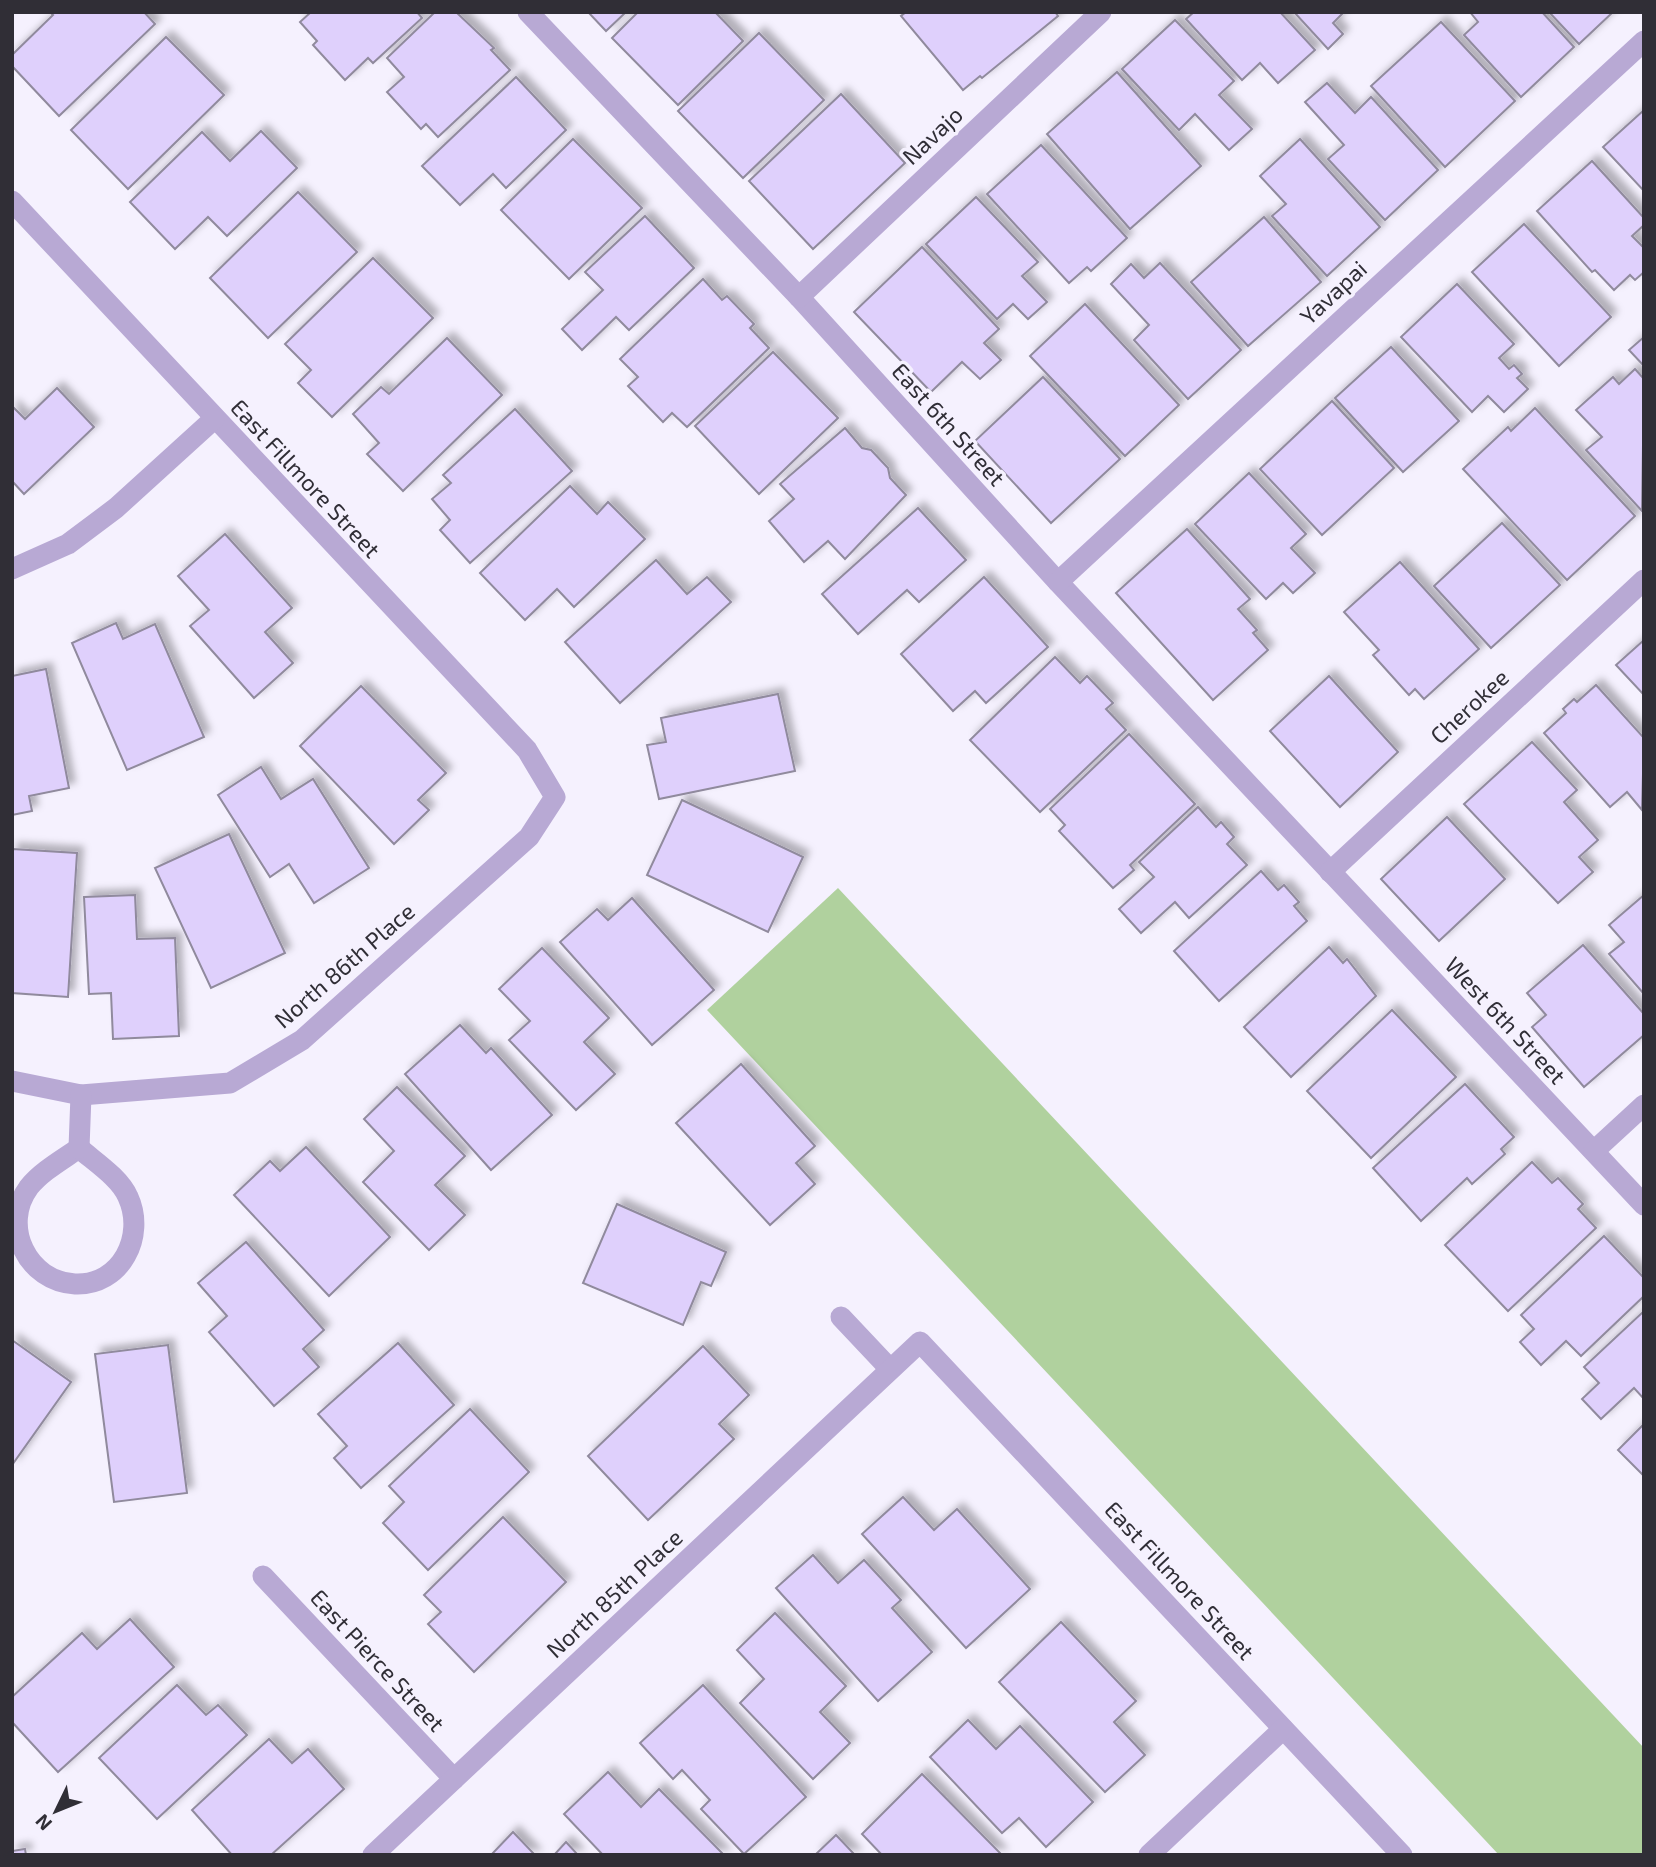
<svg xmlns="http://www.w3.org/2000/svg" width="1656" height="1867" font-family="'Exo 2',sans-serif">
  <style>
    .water { fill: #b0d19e }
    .building { fill: #dfd0fc; stroke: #908a9d; stroke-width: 2; filter: url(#shadow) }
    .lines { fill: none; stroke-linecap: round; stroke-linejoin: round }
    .minor { stroke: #b8a9d4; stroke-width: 21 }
    .labels { text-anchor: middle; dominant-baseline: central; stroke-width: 7; stroke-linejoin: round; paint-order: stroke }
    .street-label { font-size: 23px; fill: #302e36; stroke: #f5f1fe }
  </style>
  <defs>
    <filter id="shadow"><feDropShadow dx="6" dy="-6" stdDeviation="3.5" flood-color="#0004"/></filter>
  </defs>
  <rect width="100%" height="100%" fill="#f5f1fe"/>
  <path class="water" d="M838,888L1644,1748V1855H1499L707,1010Z"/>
  <g class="building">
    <path d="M50,12H144L155,24L59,116L12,66V55L53,15Z"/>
    <path d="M311,12H417L422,18L373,63L368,58L345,80L313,45L317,41L300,22Z"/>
    <path d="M435,12H456L494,48L491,50L510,70L438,137L426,124L421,129L387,92L404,77L387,58Z"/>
    <path d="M588,12H626L606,31Z"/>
    <path d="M638,12H715L743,41L678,105L612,38Z"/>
    <path d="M906,12H1055L1058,16L982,78L980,76L963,90L901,16Z"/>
    <path d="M1194,12H1280L1315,50L1278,83L1260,63L1242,80L1186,19Z"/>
    <path d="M1294,12H1344L1333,23L1343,34L1328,49Z"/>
    <path d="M1470,12H1542L1574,47L1521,97L1464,35L1478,22Z"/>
    <path d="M1549,12H1613L1579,44Z"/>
    <path d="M1175,20L1234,81L1219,95L1252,129L1229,150L1195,114L1179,130L1122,69Z"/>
    <path d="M1441,22L1515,101L1445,167L1371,86Z"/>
    <path d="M759,33L824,100L743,178L678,111Z"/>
    <path d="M166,37L224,95L128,189L71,130Z"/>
    <path d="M1117,72L1201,166L1130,229L1047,134Z"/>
    <path d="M516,77L566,130L506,188L493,174L460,205L422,166Z"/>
    <path d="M1327,83L1355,113L1371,97L1438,170L1385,220L1328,159L1344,145L1305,102Z"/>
    <path d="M841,94L905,163L813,249L749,181Z"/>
    <path d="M1644,110V191L1603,147Z"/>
    <path d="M261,131L297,168L227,236L208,217L175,249L130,202L202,132L230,161Z"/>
    <path d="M573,139L642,208L569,279L501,210Z"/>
    <path d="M1300,139L1380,227L1327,276L1272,216L1286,204L1260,176Z"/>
    <path d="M1041,145L1127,238L1091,271L1087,267L1069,283L987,194Z"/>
    <path d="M1592,161L1644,218V225L1632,236L1644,248V272L1635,280L1630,275L1614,290L1595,270L1592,272L1537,211Z"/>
    <path d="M298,192L357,252L268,338L210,278Z"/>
    <path d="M976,197L1038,262L1022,276L1047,302L1028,319L1013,304L997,319L926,244Z"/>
    <path d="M645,216L694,268L629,330L616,317L582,350L562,329L603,290L585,272Z"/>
    <path d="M1264,217L1321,282L1248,346L1191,282Z"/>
    <path d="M1524,224L1611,317L1559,366L1472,272Z"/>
    <path d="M922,247L999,329L984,343L1001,360L980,379L962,362L931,392L854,312Z"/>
    <path d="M373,258L433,318L332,417L298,383L311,370L285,344Z"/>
    <path d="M1160,263L1241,350L1188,399L1134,340L1149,325L1111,284L1131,264L1144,278Z"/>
    <path d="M703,279L722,300L727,296L754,324L750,328L769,348L687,427L672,413L663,422L628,386L638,377L620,359Z"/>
    <path d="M1457,284L1514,344L1499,358L1509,369L1514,365L1522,374L1517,378L1528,389L1504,412L1488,396L1472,412L1401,337Z"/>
    <path d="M1085,304L1179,405L1125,456L1030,356Z"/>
    <path d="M1644,337V366L1629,350Z"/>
    <path d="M447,338L502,395L403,491L367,454L379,443L353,414L381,387L389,394Z"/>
    <path d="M1391,347L1459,421L1403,472L1335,398Z"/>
    <path d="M773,352L838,418L759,494L695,426Z"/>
    <path d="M1635,369L1644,379L1642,511L1586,450L1602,437L1576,410L1613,377L1619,384Z"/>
    <path d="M1043,377L1120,459L1051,523L975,441Z"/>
    <path d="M57,388L94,427L24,494L12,481V406L25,419Z"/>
    <path d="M1332,401L1394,468L1322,535L1260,469Z"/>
    <path d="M1535,408L1635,516L1567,580L1463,469L1508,427L1511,431Z"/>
    <path d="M515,409L572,471L470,563L440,530L450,520L432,499L451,483L443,475Z"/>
    <path d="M845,428L862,448L871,450L888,468L890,478L906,495L845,559L828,541L804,562L769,521L794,499L780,484Z"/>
    <path d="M1249,473L1306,534L1291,548L1315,573L1293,593L1283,583L1266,599L1195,524Z"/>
    <path d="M570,486L597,514L608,502L645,539L574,607L557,589L525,620L480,573Z"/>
    <path d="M918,508L966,560L919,602L907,590L858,634L822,594Z"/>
    <path d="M1502,523L1560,585L1491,648L1434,586Z"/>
    <path d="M1187,529L1250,599L1238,609L1257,630L1253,633L1268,650L1213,700L1116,593Z"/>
    <path d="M225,534L292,608L265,632L293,663L254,698L190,626L209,610L178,576Z"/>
    <path d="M656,560L687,594L707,577L731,602L620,703L565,642Z"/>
    <path d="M1400,562L1479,649L1424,699L1415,689L1409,695L1373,655L1379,650L1344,612Z"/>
    <path d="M984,577L1048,647L986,703L975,691L953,711L901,654Z"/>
    <path d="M116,623L123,639L155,624L204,737L127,770L72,643Z"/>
    <path d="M1644,640V695L1616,665Z"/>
    <path d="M1055,657L1080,683L1087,676L1113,703L1106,709L1126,730L1040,812L970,740Z"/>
    <path d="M46,669L69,788L29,796L32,811L12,815V676Z"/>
    <path d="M1329,676L1398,752L1340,807L1270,731Z"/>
    <path d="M1596,685L1644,738L1642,810L1627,792L1610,807L1544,733L1566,713L1563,709L1574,699L1577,702Z"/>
    <path d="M361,686L446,773L418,800L429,810L394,844L300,746Z"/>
    <path d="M778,694L795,771L659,799L647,745L666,742L661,718Z"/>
    <path d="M1129,734L1195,804L1130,865L1134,870L1113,888L1059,831L1065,825L1050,809Z"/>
    <path d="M1532,742L1577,790L1564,802L1598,840L1579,857L1593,872L1558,903L1464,804Z"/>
    <path d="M261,767L281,799L313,779L369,868L314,903L289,864L270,877L218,795Z"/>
    <path d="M682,800L803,857L768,932L647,875Z"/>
    <path d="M1198,807L1216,827L1221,822L1234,837L1227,844L1247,865L1189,918L1175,902L1141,933L1119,909L1154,877L1139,862Z"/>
    <path d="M1447,817L1505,879L1439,941L1381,879Z"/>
    <path d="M229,834L285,953L211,988L155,868Z"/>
    <path d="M12,849L77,853L68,997L12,993Z"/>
    <path d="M1261,871L1278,890L1284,885L1299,902L1294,906L1307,921L1219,1001L1174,951Z"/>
    <path d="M135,895L137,939L175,938L179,1036L113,1039L111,993L89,994L84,897Z"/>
    <path d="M1644,895V994L1609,954L1624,942L1609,925Z"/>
    <path d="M632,898L714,990L652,1045L560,942L597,909L608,920Z"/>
    <path d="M1583,945L1644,1014V1035L1584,1087L1532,1027L1546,1015L1527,993Z"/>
    <path d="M1329,947L1343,963L1347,959L1376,996L1291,1077L1244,1027Z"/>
    <path d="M542,948L609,1018L584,1042L615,1074L576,1110L509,1040L530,1021L499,989Z"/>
    <path d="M1392,1010L1456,1077L1371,1158L1307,1091Z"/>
    <path d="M460,1025L486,1053L491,1048L552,1115L491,1170L405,1074Z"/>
    <path d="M741,1064L815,1146L796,1163L815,1184L770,1225L676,1123Z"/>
    <path d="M1465,1084L1514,1137L1501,1149L1505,1154L1472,1184L1467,1178L1421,1221L1373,1168Z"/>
    <path d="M397,1087L465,1156L435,1185L465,1215L429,1250L363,1182L394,1151L364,1119Z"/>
    <path d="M306,1147L390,1237L329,1296L234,1195L270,1161L280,1171Z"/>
    <path d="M1532,1162L1552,1183L1558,1178L1583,1204L1578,1209L1596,1228L1508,1311L1445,1245Z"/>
    <path d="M617,1204L726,1252L711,1286L701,1282L683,1325L583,1283Z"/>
    <path d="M1604,1236L1644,1278V1296L1581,1356L1566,1341L1541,1365L1520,1342L1534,1329L1521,1315Z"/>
    <path d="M246,1242L324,1330L303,1349L319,1367L274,1406L209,1332L227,1316L198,1283Z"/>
    <path d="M1644,1311V1399L1634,1388L1601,1419L1582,1399L1599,1383L1584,1367Z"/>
    <path d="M12,1340L71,1382L12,1465Z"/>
    <path d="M398,1343L454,1405L361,1488L334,1458L347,1446L318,1414Z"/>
    <path d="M168,1345L187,1493L114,1502L95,1354Z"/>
    <path d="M703,1346L749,1395L719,1424L734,1439L648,1520L588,1456Z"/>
    <path d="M470,1409L529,1472L428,1570L383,1523L404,1502L389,1486Z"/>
    <path d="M1644,1424V1476L1618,1450Z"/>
    <path d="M903,1497L934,1530L957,1509L1030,1589L966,1648L862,1534Z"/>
    <path d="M503,1517L566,1582L474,1672L428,1624L441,1612L424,1595Z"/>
    <path d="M813,1555L838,1583L864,1560L901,1600L892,1608L932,1652L878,1701L776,1588Z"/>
    <path d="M775,1613L846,1686L820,1712L850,1743L813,1779L740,1703L764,1679L737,1650Z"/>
    <path d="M130,1619L174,1667L58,1772L12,1722V1697L82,1633L97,1649Z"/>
    <path d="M1061,1622L1136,1701L1114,1722L1145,1755L1105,1792L999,1682Z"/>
    <path d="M177,1685L206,1715L218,1705L247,1735L157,1819L99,1758Z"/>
    <path d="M703,1685L806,1797L744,1854L701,1809L710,1800L682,1770L673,1779L640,1743Z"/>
    <path d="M968,1720L996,1749L1020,1726L1093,1802L1046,1847L1019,1818L1002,1833L930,1757Z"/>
    <path d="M269,1739L292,1763L308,1749L344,1789L271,1855H232L192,1810Z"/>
    <path d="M608,1772L641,1807L659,1789L724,1855H603L564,1814Z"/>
    <path d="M922,1774L1001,1854L882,1855L862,1834Z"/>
    <path d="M513,1832L535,1855H491Z"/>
    <path d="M836,1835L855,1855H815Z"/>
    <path d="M566,1842L578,1855H554Z"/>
    <path d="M25,1849L26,1855H12V1851Z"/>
  </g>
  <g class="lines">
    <g class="minor">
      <path d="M528,12L799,297L1058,582L1644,1205"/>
      <path d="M12,201L527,750L555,797L529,837L302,1040L230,1083L81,1095L12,1081"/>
      <path d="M799,297L1101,12"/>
      <path d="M12,569L68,544L116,508L214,419"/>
      <path d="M1058,582L1644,41"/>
      <path d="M1330,872L1644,580"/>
      <path d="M79,1148C95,1162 120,1178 128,1197C146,1236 121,1286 75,1284C28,1282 0,1226 29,1187C42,1171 62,1160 79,1148Z"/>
      <path d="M79,1148L81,1095"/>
      <path d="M1594,1151L1644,1105"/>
      <path d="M841,1317L890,1369"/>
      <path d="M263,1576L454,1779"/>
      <path d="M373,1855L920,1342L1402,1855"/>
      <path d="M1149,1855L1283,1729"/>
    </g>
  </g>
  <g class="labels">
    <g class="street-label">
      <text transform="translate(932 135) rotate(-43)">Navajo</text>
      <text transform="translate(1333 292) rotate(-43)">Yavapai</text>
      <text transform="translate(949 424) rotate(48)">East 6th Street</text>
      <text transform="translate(306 478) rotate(47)">East Fillmore Street</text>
      <text transform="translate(1469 706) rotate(-43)">Cherokee</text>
      <text transform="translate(344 965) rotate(-41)">North 86th Place</text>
      <text transform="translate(1506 1020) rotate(47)">West 6th Street</text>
      <text transform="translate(1180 1580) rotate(47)">East Fillmore Street</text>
      <text transform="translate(614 1593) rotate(-43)">North 85th Place</text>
      <text transform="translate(378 1660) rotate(47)">East Pierce Street</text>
    </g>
  </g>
  <rect width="1656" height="1867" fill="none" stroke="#302e36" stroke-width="28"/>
  <g transform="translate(56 1811) rotate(227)" stroke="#f5f1fe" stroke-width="5" paint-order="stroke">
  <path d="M0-5L12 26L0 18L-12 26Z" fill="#302e36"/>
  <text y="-10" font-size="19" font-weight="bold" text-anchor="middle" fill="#302e36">N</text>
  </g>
</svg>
